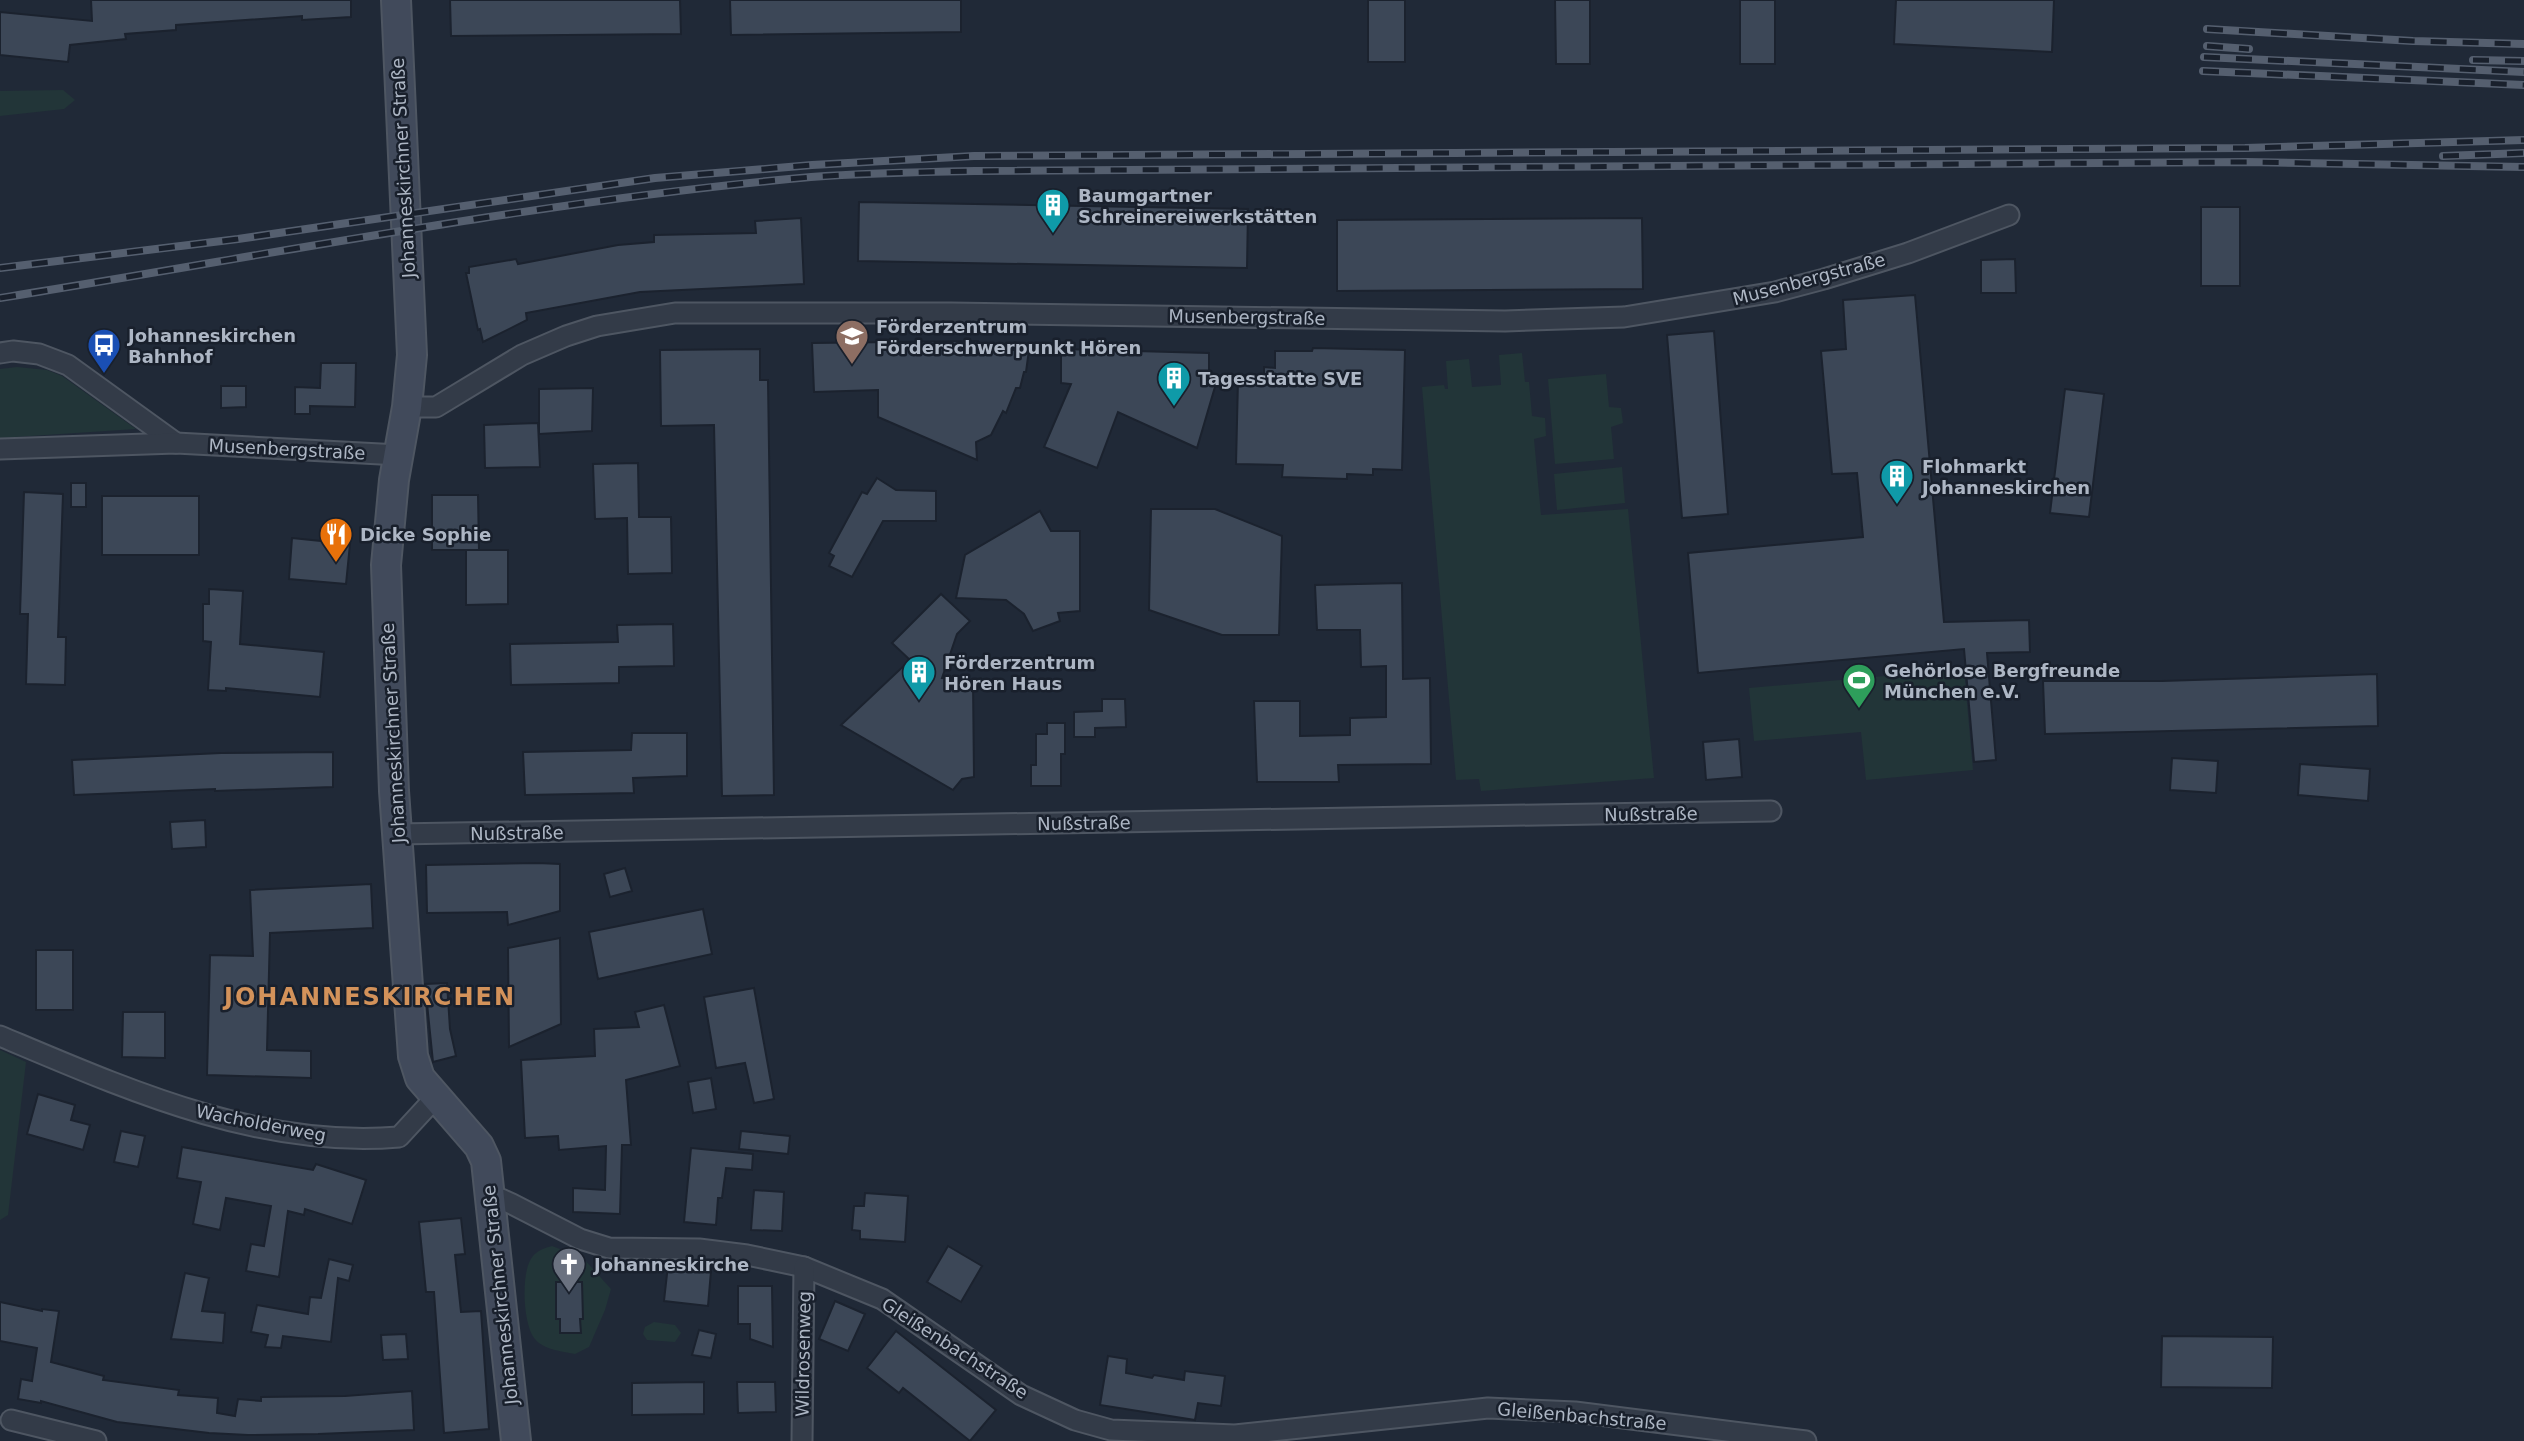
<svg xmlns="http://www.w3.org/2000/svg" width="2524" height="1441" font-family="'DejaVu Sans',sans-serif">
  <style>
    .green { fill: #223538 }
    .building { fill: #3c4757; stroke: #1b222e; stroke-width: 2 }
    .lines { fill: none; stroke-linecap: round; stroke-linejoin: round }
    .street-casing { stroke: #4e5662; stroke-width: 23 }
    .secondary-casing { stroke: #4e5662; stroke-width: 32 }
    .street { stroke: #333b48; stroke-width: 19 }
    .secondary { stroke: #414a5b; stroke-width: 28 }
    .rail-casing { stroke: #555f6f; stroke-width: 8 }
    .rail { stroke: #19202c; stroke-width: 5; stroke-dasharray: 16; stroke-linecap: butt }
    .labels { text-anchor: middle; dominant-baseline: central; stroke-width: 5; stroke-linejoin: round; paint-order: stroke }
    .street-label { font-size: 18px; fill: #adb6c4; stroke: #19202c }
    .poi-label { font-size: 18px; font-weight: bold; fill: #adb6c4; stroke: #19202c; text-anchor: start }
    .district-label { font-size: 24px; font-weight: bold; letter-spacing: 2px; fill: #d3925a; stroke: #19202c }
  </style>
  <rect width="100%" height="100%" fill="#202937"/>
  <g class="green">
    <path d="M63,90L75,100L64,109L0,116V91Z"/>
    <path d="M1522,353L1525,382H1529L1532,416L1545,418L1546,436L1534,439L1541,515L1628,509L1654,778L1481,791L1479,779L1456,780L1422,387L1444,385L1445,389H1448L1446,361L1469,359L1472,387L1501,385L1499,355Z"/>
    <path d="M17,367L47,370L62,376L136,429L0,438V369Z"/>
    <path d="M1606,374L1609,407L1621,408L1623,423L1611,427L1614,459L1555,464L1548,379Z"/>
    <path d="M1622,467L1625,503L1557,510L1554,474Z"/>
    <path d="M1964,669L1973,770L1866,780L1861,732L1754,741L1749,688Z"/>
    <path d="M0,1050L26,1062L8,1215L0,1220Z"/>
    <path d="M552,1246L583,1258L611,1289L605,1310L589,1347L575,1354C561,1351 544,1350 535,1339C523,1326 520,1270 533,1256C538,1250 545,1248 552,1246Z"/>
    <path d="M654,1322L675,1325L681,1333L675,1342L647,1340L643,1334L645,1327Z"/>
  </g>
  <g class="building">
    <path d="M91,0H351V17L302,20V16L176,25V30L125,34L126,39L70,45L68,62L0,55V12L92,21Z"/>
    <path d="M450,0H680L681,34L451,36Z"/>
    <path d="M730,0H961V32L731,35Z"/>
    <rect x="1368" y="0" width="37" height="62"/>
    <path d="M1555,0H1590V64H1556Z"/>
    <rect x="1740" y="0" width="35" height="64"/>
    <path d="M1896,0H2054L2052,52L1894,44Z"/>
    <path d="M859,202L1248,209L1247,268L858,261Z"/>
    <rect x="2201" y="207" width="39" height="79"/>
    <path d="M801,218L804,284L640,292L526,313L527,320L483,342L480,329L478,330L466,273H469V267L516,259L518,264L618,245L654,242V235L756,233L755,221Z"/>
    <path d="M1642,218L1643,289L1337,291V220Z"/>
    <path d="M2015,259L2016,293H1981V260Z"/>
    <path d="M1915,295L1944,622L2029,620L2030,652L1987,653L1996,760L1974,762L1964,649L1698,673L1688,553L1863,537L1857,473L1832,474L1821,351L1846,349L1843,300Z"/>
    <path d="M1714,331L1728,514L1682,518L1667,335Z"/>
    <path d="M978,341L980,350H1029L1026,372H1024L1020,388H1016L1006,413L1003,411L991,435L976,442L977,460L878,417V390L814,392L812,343Z"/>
    <path d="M1313,348L1405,350L1402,470L1373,469V475L1347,474V479L1282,477L1283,465L1236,464L1238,380L1264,381V367L1275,368V351H1312Z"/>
    <path d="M760,349V380H768L774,795L722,796L714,425L661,426L660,350Z"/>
    <path d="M1061,349L1209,353V380H1217L1197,448L1118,412L1097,468L1044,447L1071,384L1061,383Z"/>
    <path d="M321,363H356L355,407L310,406V414H295V387L320,388Z"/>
    <path d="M221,386H246V407L221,408Z"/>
    <path d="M593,388L592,431L539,434V389Z"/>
    <path d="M2065,389L2104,394L2089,517L2050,513Z"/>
    <path d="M538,423L540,467L485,468L484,425Z"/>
    <path d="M638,463L639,517H671L672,573L628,574L627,518L595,519L593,464Z"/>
    <path d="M877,478L896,490L936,491V521H883L852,577L829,566L834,556L829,553L862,492L867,494Z"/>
    <rect x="71" y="483" width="15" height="24"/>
    <path d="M24,492L63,494L58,637H66L65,685L26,684L28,614H20Z"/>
    <path d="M432,495H478L479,550H432Z"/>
    <rect x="102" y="496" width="97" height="59"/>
    <path d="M1151,509H1215L1282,536L1279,635H1222L1149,610Z"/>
    <path d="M1040,511L1051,531H1080V611L1058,613L1060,621L1033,631L1024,614L1006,600L956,598L965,555Z"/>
    <path d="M292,538L350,544L346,584L289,579Z"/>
    <path d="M466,550H508V604L466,605Z"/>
    <path d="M1402,583L1403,679L1430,678L1431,764L1338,765L1339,782H1257L1254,701H1300V736L1350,735V718L1386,717V666L1361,667L1360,630H1317L1315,585Z"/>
    <path d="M209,589L243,591L240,644L324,652L320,697L226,688V691L208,690L211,642L203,641V604H209Z"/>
    <path d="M941,594L970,621L957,634L942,678L973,680L974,777L962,779L953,790L841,725L910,660L892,643Z"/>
    <path d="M673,624L674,666L619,667V683L511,685L510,644L618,642L617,625Z"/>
    <path d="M2377,674L2378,726L2045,734L2043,681H2162Z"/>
    <path d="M1102,699H1125L1126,727L1095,728V737H1074V712L1102,711Z"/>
    <path d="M1047,723H1065V754H1061V786H1031V765H1036V734H1047Z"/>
    <path d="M632,733H687V776L633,778L634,793L525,795L523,752L631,750Z"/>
    <path d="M1739,739L1742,777L1706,780L1703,742Z"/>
    <path d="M333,752V787L215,791V789L74,795L72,760L221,753Z"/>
    <path d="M2172,758L2218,761L2216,793L2170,790Z"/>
    <path d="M2300,764L2370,769L2368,801L2298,795Z"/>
    <path d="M205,820L206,847L172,849L170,822Z"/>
    <path d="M538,863L560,864V911L508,925L507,912L427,913L426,865Z"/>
    <path d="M625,868L632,891L610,897L604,874Z"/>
    <path d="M371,884L373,928L270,933L267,1050L311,1051V1078L207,1075L210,955L253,956L250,890Z"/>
    <path d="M703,909L712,954L598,979L589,932Z"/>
    <path d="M560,938L561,1024L509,1047L508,948Z"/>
    <rect x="36" y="950" width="37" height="60"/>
    <path d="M447,983L450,1029L456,1056L433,1062L425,984Z"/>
    <path d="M754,988L774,1099L754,1103L745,1063L716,1068L704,997Z"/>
    <path d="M664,1005L680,1066L626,1080L631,1145H622L620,1214L573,1212V1188L605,1190L606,1146L559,1150L558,1136L525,1138L521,1060L595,1056L594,1029L639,1027L635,1012Z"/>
    <path d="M123,1012H165V1058L122,1057Z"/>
    <path d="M711,1078L716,1109L693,1113L688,1082Z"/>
    <path d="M38,1094L75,1105L71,1120L90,1125L83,1150L27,1134Z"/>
    <path d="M121,1131L145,1136L138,1167L114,1162Z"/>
    <path d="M741,1131L790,1136L788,1154L739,1149Z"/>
    <path d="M182,1147L313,1170L316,1164L366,1180L352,1224L305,1209L304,1215L288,1211L279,1277L246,1271L251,1244L264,1246L271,1206L226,1198L220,1230L193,1224L201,1182L177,1178Z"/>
    <path d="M691,1148L753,1154L752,1170L726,1168L722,1198H718L716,1225L684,1222Z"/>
    <path d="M754,1190L784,1192L782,1231L751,1230Z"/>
    <path d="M865,1193L908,1196L905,1242L860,1239V1231L852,1230L854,1206H864Z"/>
    <path d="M461,1218L465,1254L455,1255L461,1312L481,1311L489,1429L444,1433L434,1292H426L419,1222Z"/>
    <path d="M948,1246L982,1266L961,1302L927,1282Z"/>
    <path d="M329,1259L353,1265L349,1281L338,1278L331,1342L283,1336L281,1348L265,1347L268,1335L251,1332L257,1305L308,1314L310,1297L321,1298Z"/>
    <path d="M668,1265L711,1271L708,1306L664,1301Z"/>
    <path d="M185,1273L209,1278L202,1311L225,1313L223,1343L171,1339Z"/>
    <path d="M556,1282H582L583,1319H580L581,1333H560V1319H556Z"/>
    <path d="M738,1286H772L773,1347L750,1339V1324H738Z"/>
    <path d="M835,1301L865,1314L848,1351L819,1339Z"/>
    <path d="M0,1302L42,1311V1309L59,1311L51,1362L104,1376L103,1380L179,1390L178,1395L218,1398L217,1413L235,1416L238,1399L261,1401V1397L345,1396L412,1391L414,1430L318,1434L248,1435L209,1433L117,1422L41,1401V1403L18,1399L21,1379L32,1381L37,1348L0,1341Z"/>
    <path d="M699,1330L716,1334L711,1358L692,1355Z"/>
    <path d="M896,1331L996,1410L970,1441L903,1388L899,1393L867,1368Z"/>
    <path d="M406,1334L408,1359L383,1360L381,1335Z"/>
    <path d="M2162,1336L2273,1337L2272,1388L2161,1387Z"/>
    <path d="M1108,1356L1127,1359L1126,1373L1152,1378L1154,1375L1184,1380L1185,1371L1225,1376L1221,1406L1198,1403L1195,1420L1100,1405Z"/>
    <path d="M704,1382V1414L632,1415V1383Z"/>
    <path d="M737,1382H775L776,1412L738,1413Z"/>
  </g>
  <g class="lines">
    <defs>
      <g id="street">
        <path d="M0,353L13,351L39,354L68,365L176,443"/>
        <path d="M407,407H436L522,355L566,336L597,326L675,313H951L1505,321L1624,317L1775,292L1824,279L1908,253L2009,215"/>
        <path d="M0,449L176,443L399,455"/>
        <path d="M397,834L1771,811"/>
        <path d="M0,1036C126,1089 259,1149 399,1137L435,1098"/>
        <path d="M490,1199H501L512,1204L580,1239L609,1248L699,1249L747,1255L804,1267L882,1299L1021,1395L1075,1420L1111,1430L1235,1435L1488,1408L1575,1412L1806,1441"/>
        <path d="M11,1420L96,1441"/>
        <path d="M802,1441L804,1267"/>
      </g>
      <path id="secondary" d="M396,0L412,355L407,407L394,480L386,565L394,791L413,1056L420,1078L479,1146L486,1161L516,1441"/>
    </defs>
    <use href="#street" class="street-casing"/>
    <use href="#secondary" class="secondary-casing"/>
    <use href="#street" class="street"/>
    <use href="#secondary" class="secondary"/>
    <defs>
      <g id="rail">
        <path d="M2207,29L2413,41L2524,44"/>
        <path d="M2207,46L2249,49"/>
        <path d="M2204,57L2524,72"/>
        <path d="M2473,60L2524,61"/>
        <path d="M2203,71L2524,85"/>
        <path d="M2443,156L2524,153"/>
        <path d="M0,268L238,239L655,178L812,165L974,156L2245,148L2524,140"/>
        <path d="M0,298C270,255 538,201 811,177C865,173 920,172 975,171L2247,162L2524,167"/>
      </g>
    </defs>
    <use href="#rail" class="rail-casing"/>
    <use href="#rail" class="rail"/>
  </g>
  <defs>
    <symbol id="building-pin" viewBox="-11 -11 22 30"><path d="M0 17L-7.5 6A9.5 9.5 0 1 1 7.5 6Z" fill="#0f9aa8" stroke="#19202c"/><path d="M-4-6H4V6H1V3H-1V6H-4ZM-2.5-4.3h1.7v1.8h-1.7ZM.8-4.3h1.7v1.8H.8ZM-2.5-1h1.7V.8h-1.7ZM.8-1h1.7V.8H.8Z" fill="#fff"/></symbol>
    <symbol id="school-pin" viewBox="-11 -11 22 30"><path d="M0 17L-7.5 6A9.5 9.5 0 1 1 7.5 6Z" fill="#8d6e63" stroke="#19202c"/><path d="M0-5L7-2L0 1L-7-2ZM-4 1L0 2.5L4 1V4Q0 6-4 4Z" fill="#fff"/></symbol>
    <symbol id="bus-pin" viewBox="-11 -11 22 30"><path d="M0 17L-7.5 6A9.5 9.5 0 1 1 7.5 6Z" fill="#1a4fb4" stroke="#19202c"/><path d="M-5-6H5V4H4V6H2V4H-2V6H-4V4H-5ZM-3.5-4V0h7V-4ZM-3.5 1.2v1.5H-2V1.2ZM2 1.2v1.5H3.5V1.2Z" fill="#fff"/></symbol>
    <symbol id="restaurant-pin" viewBox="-11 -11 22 30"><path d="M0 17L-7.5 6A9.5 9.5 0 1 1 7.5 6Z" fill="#e8710a" stroke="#19202c"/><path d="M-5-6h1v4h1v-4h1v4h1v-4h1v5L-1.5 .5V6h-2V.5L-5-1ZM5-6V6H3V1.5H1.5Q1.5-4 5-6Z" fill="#fff"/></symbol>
    <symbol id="stadium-pin" viewBox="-11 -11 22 30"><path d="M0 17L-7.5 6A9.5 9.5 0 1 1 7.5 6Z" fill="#2e9e5b" stroke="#19202c"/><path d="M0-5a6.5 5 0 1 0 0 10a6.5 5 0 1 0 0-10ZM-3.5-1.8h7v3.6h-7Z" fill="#fff"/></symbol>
    <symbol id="church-pin" viewBox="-11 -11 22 30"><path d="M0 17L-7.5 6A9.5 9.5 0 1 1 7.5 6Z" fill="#6b7280" stroke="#19202c"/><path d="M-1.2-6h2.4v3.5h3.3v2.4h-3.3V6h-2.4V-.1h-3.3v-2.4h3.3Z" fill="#fff"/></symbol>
  </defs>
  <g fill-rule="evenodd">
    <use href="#building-pin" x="1034" y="186" width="38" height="52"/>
    <use href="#school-pin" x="833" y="317" width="38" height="52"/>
    <use href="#bus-pin" x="85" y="326" width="38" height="52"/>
    <use href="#building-pin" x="1155" y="359" width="38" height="52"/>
    <use href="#building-pin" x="1878" y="457" width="38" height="52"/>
    <use href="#restaurant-pin" x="317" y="515" width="38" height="52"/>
    <use href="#building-pin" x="900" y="653" width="38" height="52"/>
    <use href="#stadium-pin" x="1840" y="661" width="38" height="52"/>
    <use href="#church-pin" x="550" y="1245" width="38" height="52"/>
  </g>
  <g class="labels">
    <g class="street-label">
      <text transform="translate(403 168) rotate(-93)">Johanneskirchner Straße</text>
      <text transform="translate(1809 279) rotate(-15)">Musenbergstraße</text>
      <text transform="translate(1247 317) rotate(1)">Musenbergstraße</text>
      <text transform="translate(287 449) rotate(3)">Musenbergstraße</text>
      <text transform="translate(393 733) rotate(-93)">Johanneskirchner Straße</text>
      <text transform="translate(1651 814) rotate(-1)">Nußstraße</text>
      <text transform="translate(1084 823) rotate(-1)">Nußstraße</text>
      <text transform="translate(517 833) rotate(-1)">Nußstraße</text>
      <text transform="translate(261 1123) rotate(11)">Wacholderweg</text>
      <text transform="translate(500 1295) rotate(-96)">Johanneskirchner Straße</text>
      <text transform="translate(955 1348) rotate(33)">Gleißenbachstraße</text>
      <text transform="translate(803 1354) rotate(-89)">Wildrosenweg</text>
      <text transform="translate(1582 1416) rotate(5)">Gleißenbachstraße</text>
    </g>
    <g class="poi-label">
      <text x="1078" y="195">Baumgartner<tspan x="1078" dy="21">Schreinereiwerkstätten</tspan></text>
      <text x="876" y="326">Förderzentrum<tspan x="876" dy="21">Förderschwerpunkt Hören</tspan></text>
      <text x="128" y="335">Johanneskirchen<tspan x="128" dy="21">Bahnhof</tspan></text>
      <text x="1198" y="378">Tagesstatte SVE</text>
      <text x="1922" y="466">Flohmarkt<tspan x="1922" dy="21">Johanneskirchen</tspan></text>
      <text x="360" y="534">Dicke Sophie</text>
      <text x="944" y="662">Förderzentrum<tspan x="944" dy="21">Hören Haus</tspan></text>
      <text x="1884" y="670">Gehörlose Bergfreunde<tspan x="1884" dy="21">München e.V.</tspan></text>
      <text x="594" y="1264">Johanneskirche</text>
    </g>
    <g class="district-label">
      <text x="370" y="997">JOHANNESKIRCHEN</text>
    </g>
  </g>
</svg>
